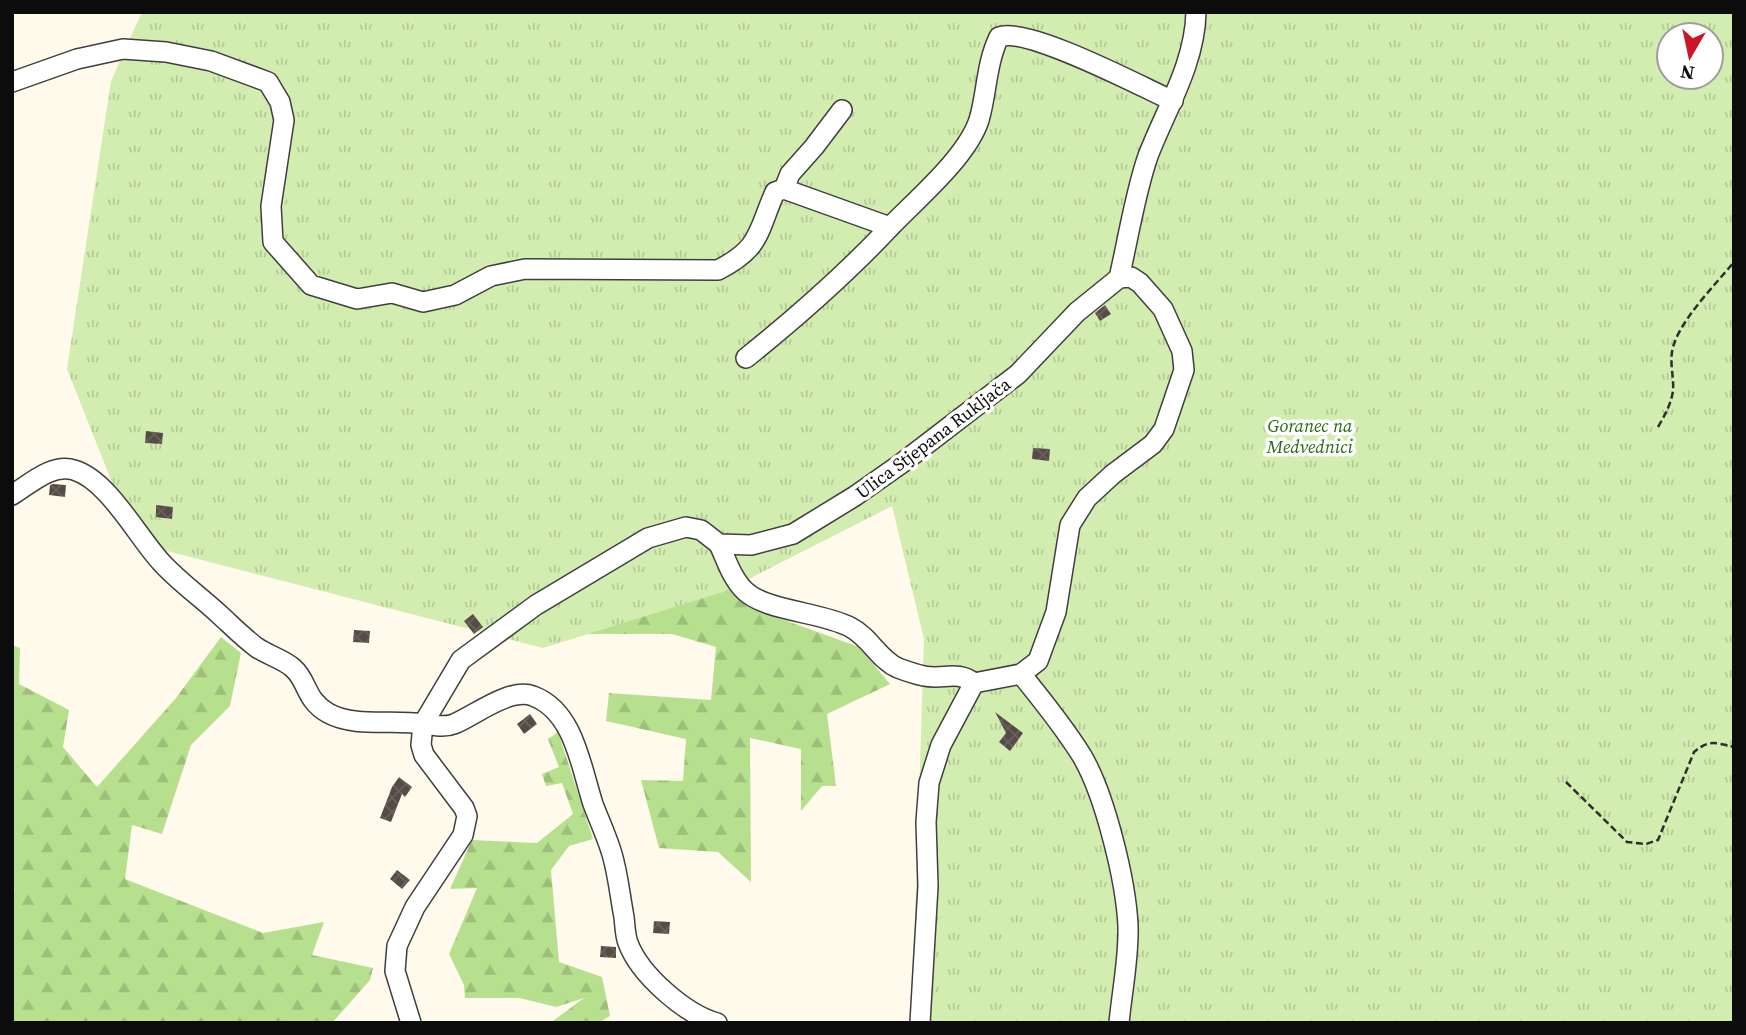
<svg xmlns="http://www.w3.org/2000/svg" width="1746" height="1035" font-family="'Source Serif 4',serif">
  <style>
    .forest { fill: url(#forest-firs) }
    .park { fill: url(#park-tufts); fill-rule: evenodd }
    .building { fill: url(#building-cross-hatch) }
    .lines { fill: none; stroke-linecap: round; stroke-linejoin: round }
    .minor-casing { stroke: #3f3f3f; stroke-width: 22 }
    .path { stroke: #2e2e2e; stroke-width: 2.5; stroke-dasharray: 7 3.5; stroke-linecap: butt }
    .minor { stroke: #fff; stroke-width: 19 }
    .labels { text-anchor: middle; dominant-baseline: central; stroke-width: 7; stroke-linejoin: round; paint-order: stroke }
    .park-label { font-size: 18px; font-style: italic; fill: #2c6916; stroke: #fff }
    .street-label { font-size: 18px; fill: #0c0c0c; stroke: #fff }
  </style>
  <defs>
    <pattern id="forest-firs" width="22" height="20" patternUnits="userSpaceOnUse" patternTransform="scale(1.75)"><rect width="22" height="20" fill="#b7e08e"/><path d="M5 1l3.5 6h-7zM16 11l3.5 6h-7z" fill="#9cbf79"/></pattern>
    <pattern id="park-tufts" width="24" height="20" patternUnits="userSpaceOnUse" patternTransform="scale(1.75)"><rect width="24" height="20" fill="#d3edb0"/><path d="M3 7l-1-3M5 7V3M7 7l1-3M15 17l-1-3M17 17v-4M19 17l1-3" fill="none" stroke="#b4ca96"/></pattern>
    <pattern id="building-cross-hatch" width="8" height="8" patternUnits="userSpaceOnUse" patternTransform="scale(1.75)"><rect width="8" height="8" fill="#554c47"/><path d="M0 0l8 8M0 8l8-8" fill="none" stroke="#68615d"/></pattern>
  </defs>
  <rect width="100%" height="100%" fill="#fffaeb"/>
  <g class="forest">
    <path d="M707,569L748,607L859,647L890,684L827,714L836,786H822L801,811V749L750,738L751,882L718,852L659,848L641,780L683,781L686,739L606,721L609,693L711,700L716,647L672,634H556Z"/>
    <path d="M221,637L241,653L230,706L191,745L162,834L132,825L125,879L263,933L324,922L312,955L373,968L370,980L332,1023H12V890H15L12,885V645L20,648L19,684L69,710L63,747L97,787L176,698Z"/>
    <path d="M558,732L593,839L569,846L551,870L559,962L602,977L610,1016L598,1023H547L553,1021L584,998L556,1007L520,998H465L464,985L449,954L477,888L450,889L472,840L537,843L573,814L562,783L546,786L542,774L559,767L548,739Z"/>
  </g>
  <path class="park" d="M142,12H1734V1023H912L924,639L892,506L723,592L543,648L136,543L67,369L111,81ZM1669,35H1711V77H1669Z"/>
  <g class="building">
    <path d="M1105,305L1111,314L1100,321L1095,313Z"/>
    <path d="M146,431L163,433L162,444L145,443Z"/>
    <path d="M1033,448L1050,449L1049,461L1032,459Z"/>
    <path d="M53,484L66,485L65,497L49,495L50,485Z"/>
    <path d="M156,505L173,507L172,519L156,517Z"/>
    <path d="M473,614L483,627L474,634L464,621Z"/>
    <path d="M354,630L370,631L369,643L353,642Z"/>
    <path d="M995,712L1023,733L1010,751L999,742L1006,733Z"/>
    <path d="M530,714L537,724L524,734L517,724Z"/>
    <path d="M399,777L412,787L405,797L402,794L391,822L380,818L392,787Z"/>
    <path d="M397,870L410,880L402,889L390,879Z"/>
    <path d="M654,921L670,922L669,934L653,933Z"/>
    <path d="M601,946L616,947V958L600,957Z"/>
  </g>
  <g class="lines">
    <defs>
      <g id="minor">
        <path d="M12,82L77,59L123,49L166,52L211,61L268,82L280,102L284,120L271,206L273,242L311,285L357,299L392,293L423,302L455,295L491,276L525,269L718,270C761,248 757,233 775,192L784,189L890,227C917,199 967,157 979,120C987,93 986,64 999,37C1027,26 1142,87 1173,101"/>
        <path d="M784,189L790,174L814,147L842,110"/>
        <path d="M1119,278C1128,240 1135,193 1148,156C1166,109 1195,64 1196,12"/>
        <path d="M746,358C797,317 845,275 890,227"/>
        <path d="M12,495C30,484 52,463 74,470C108,480 137,536 161,562C179,582 201,597 220,615C232,626 243,637 256,647C267,655 283,659 293,668C308,681 305,700 328,713C355,728 393,719 423,724L461,660L536,605L648,538L686,527L701,530L719,544L751,545L793,534L855,496L902,463L1018,374L1077,312L1119,278L1131,277L1140,283L1163,309L1182,351L1184,370L1164,429L1153,444L1113,474L1087,498L1070,525L1056,612L1038,661L1021,674L974,683L941,745L929,783L926,822L928,886L920,1023"/>
        <path d="M719,544C726,559 732,579 745,591C766,611 821,612 850,627C870,637 879,660 898,668C906,671 915,674 924,676C944,680 957,670 974,683"/>
        <path d="M1021,674C1043,701 1064,727 1082,756C1105,795 1126,881 1128,926C1129,958 1122,991 1119,1023"/>
        <path d="M411,1023L395,971L397,946L415,907L463,835L467,816L464,808L424,755L421,745L423,724C433,725 444,728 454,724C474,716 510,687 533,696C574,711 581,767 593,804C599,820 607,837 612,854C618,874 620,896 624,917C625,925 625,935 628,943C640,975 685,1014 717,1023"/>
      </g>
    </defs>
    <use href="#minor" class="minor-casing"/>
    <g class="path">
      <path d="M1658,427C1665,415 1671,404 1673,391C1674,378 1670,365 1672,352C1676,324 1716,284 1734,262"/>
      <path d="M1566,782L1627,842L1646,844L1658,840L1694,752C1709,739 1716,743 1734,747"/>
    </g>
    <use href="#minor" class="minor"/>
  </g>
  <g class="labels">
    <g class="park-label">
      <text x="1310" y="425">Goranec na<tspan x="1310" dy="21">Medvednici</tspan></text>
    </g>
    <g class="street-label">
      <text transform="translate(933 438) rotate(-37)">Ulica Stjepana Rukljača</text>
    </g>
  </g>
  <rect width="1746" height="1035" fill="none" stroke="#0c0c0c" stroke-width="28"/>
  <g transform="translate(1690 56) rotate(189)"><circle r="33" fill="#ffffff" stroke="#9e9e9e" stroke-width="2"/>
  <path d="M0-5L12 26L0 18L-12 26Z" fill="#c91629"/>
  <text y="-10" font-size="19" font-weight="bold" text-anchor="middle" fill="#0c0c0c">N</text>
  </g>
</svg>
